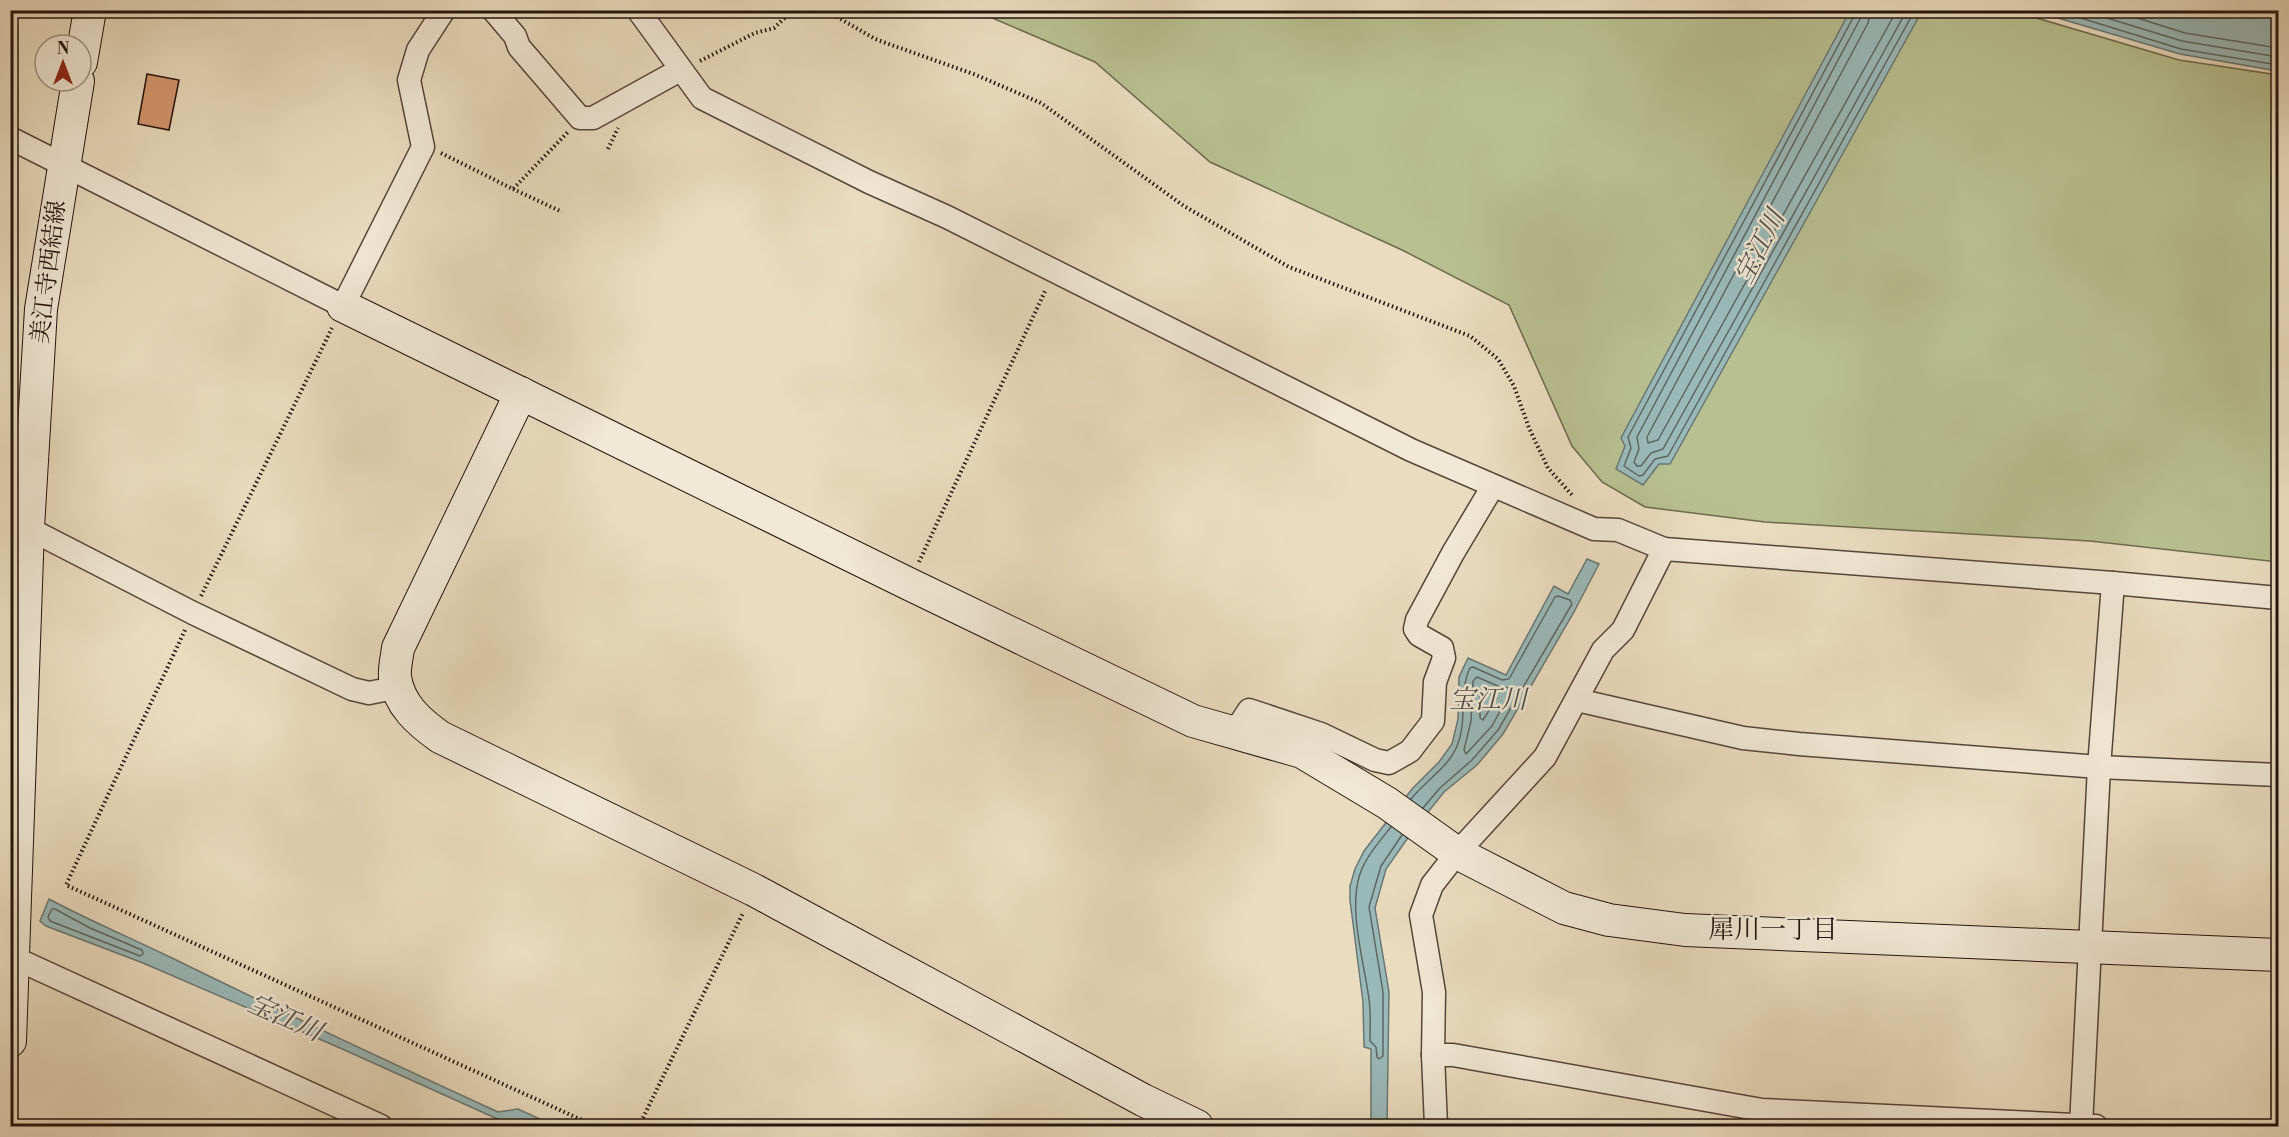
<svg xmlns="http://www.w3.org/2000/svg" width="2289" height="1137" font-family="'Libre Bodoni','Noto Serif JP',serif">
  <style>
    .green { fill: #b8c091; stroke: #6e6a4e; stroke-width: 1.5 }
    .water { fill: #9ababa; stroke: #6a7774; stroke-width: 1.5 }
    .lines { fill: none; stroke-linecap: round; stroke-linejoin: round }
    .shore { stroke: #5e6663; stroke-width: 1.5 }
    .building { fill: #d6966f; stroke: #23130c; stroke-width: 1.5 }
    .street-casing { stroke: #554539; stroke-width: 25 }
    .secondary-casing { stroke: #23130c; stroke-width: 34 }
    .path { stroke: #23130c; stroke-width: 4; stroke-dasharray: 1.5 3; stroke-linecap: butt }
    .street { stroke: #f1e8d5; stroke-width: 22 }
    .secondary { stroke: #f1e8d5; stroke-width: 32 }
    .labels { text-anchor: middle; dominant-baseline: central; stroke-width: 5; stroke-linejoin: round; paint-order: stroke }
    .street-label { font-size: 24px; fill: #23130c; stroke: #f1e8d5 }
    .water-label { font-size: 26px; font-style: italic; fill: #4d4d49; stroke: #f1e8d5 }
    .neighbourhood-label { font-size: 26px; fill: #23130c; stroke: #f1e8d5 }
  </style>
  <rect width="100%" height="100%" fill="#eadcbf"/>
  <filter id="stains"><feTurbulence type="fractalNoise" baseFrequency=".00333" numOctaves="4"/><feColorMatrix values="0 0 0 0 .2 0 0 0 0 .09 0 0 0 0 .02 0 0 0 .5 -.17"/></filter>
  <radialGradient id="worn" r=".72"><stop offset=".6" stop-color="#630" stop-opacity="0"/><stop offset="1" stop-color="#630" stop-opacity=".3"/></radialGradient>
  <path class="green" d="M976,11H2013L2179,60L2278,75V562L2090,541L1765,522L1645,507L1602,482L1572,446L1509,305L1402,250L1210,162L1095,62Z"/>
  <g class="water">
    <path d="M1850,11H1922L1670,464H1659L1643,485L1616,469L1625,446L1621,438Z"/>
    <path d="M2034,11H2278V71L2180,54Z"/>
    <path d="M1587,559L1599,564L1574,612L1503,734L1477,765L1444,792L1412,832L1386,869L1375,908L1389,992L1387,1126H1371V1049L1364,1047L1363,1002L1350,900V886L1355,869L1364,851L1412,789L1439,762L1452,744L1458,719L1459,677L1468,658L1506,675L1554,586L1568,594Z"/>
    <path d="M49,899C90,921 131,938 172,958C280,1011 389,1062 498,1112L518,1109L555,1126H513L340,1048L143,963L46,926L40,921Z"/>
  </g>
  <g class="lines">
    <g class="shore">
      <path d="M1855,10L1854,16L1628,437L1631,448L1624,466L1639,476L1643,475L1655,459L1668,456L1915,10"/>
      <path d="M1862,10L1860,19L1637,437L1639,449L1634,462L1637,466H1641L1651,453L1663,449L1907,10"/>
      <path d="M1871,10L1868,23L1647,437L1648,443L1658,440L1897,10"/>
      <path d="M2055,10L2181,49L2278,65"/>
      <path d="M2081,10L2182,41L2278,57"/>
      <path d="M2112,10L2185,33L2278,48"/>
      <path d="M1477,677L1500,687L1510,688L1511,691L1492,726L1466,754L1464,750L1471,721L1473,681Z"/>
      <path d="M1484,690L1497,698L1483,720L1480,718V693Z"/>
      <path d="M1411,799C1425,781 1448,768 1457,746C1468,721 1458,693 1470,668L1473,667L1502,680L1509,679L1555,597L1558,596L1570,600L1572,604L1569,609L1498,730L1472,760L1440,788L1423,808"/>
      <path d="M1391,827C1380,841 1366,856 1360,874C1348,909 1364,962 1369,999C1371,1012 1370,1027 1370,1041L1376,1047L1377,1057L1379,1059L1383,1056V992L1369,907L1381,866L1402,835"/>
      <path d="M52,909H55L90,928L142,950L143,954L140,956L50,921L48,917Z"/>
    </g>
  </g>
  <path class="building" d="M147,74L179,80L169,130L138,124Z"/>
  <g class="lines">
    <defs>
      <g id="street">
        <path d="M493,10L515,36L519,47L580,118H593L680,70"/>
        <path d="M638,10L702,98L869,182L947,217L1411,450L1594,529L1618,530L1664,549L2113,583L2278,598"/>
        <path d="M10,138L343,306L423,147L409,80L418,50L444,10"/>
        <path d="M10,519L193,613L352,689L369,693L399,687"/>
        <path d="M1577,700L1743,738L1799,744L2099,767L2278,775"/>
        <path d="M1234,733L1249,710L1321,734L1375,760L1389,763L1410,751L1433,721L1435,682L1444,658L1442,648L1419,635L1415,629L1417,620L1453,553L1493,486"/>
        <path d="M10,956L381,1126"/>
        <path d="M1433,1055H1453L1762,1110L2096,1126"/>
        <path d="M1436,1126L1433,1055L1434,992L1421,915L1432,885L1457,853L1545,757L1603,650L1623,630L1664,549"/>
        <path d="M2081,1126L2099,767L2113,583"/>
      </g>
      <g id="secondary">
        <path d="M81,62L90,10"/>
        <path d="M343,306L909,584L1193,721L1302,752L1387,803L1457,853L1564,908L1609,920L1685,930L2278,955"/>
        <path d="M521,393L398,648C397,657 394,668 395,677C399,705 419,722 440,737L754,890L1143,1100L1197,1126"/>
        <path d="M10,1041L28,528L41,309L78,81"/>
      </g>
    </defs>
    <use href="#street" class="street-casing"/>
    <use href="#secondary" class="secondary-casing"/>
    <g class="path">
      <path d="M825,10L875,39L976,75L1041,103L1184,206L1289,267L1470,336L1498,359L1514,386L1529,428L1548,468L1572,495"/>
      <path d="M700,61L755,33L774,28L793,10"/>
      <path d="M608,149L618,128"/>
      <path d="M441,153L513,189L568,132"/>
      <path d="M513,189L562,212"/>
      <path d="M919,562L1046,289"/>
      <path d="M201,596L332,328"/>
      <path d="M185,630L66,885L595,1126"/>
      <path d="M639,1126L743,913"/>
    </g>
    <use href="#street" class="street"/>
    <use href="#secondary" class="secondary"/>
  </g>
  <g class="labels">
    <g class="street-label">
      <text transform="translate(49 272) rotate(-83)">美江寺西結線</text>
    </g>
    <g class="water-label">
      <text transform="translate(1760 247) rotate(-63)">宝江川</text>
      <text x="1488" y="700">宝江川</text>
      <text transform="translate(285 1018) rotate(24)">宝江川</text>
    </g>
    <g class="neighbourhood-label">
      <text x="1773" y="930">犀川一丁目</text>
    </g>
  </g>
  <rect width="2289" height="1137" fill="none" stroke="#eadcbf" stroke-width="36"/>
  <rect x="12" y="12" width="2265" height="1113" fill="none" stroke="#23130c" stroke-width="3"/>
  <rect x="18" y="18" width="2253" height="1101" fill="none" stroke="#23130c" stroke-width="1.5"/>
  <g transform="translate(63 63)"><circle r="28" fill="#f1e8d5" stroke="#9f9385" stroke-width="1.5"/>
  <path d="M0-4.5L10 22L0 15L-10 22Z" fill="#8f2418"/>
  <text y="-9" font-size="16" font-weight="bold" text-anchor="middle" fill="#23130c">N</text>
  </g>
  <rect width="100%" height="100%" filter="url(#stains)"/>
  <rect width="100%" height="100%" fill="url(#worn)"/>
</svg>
